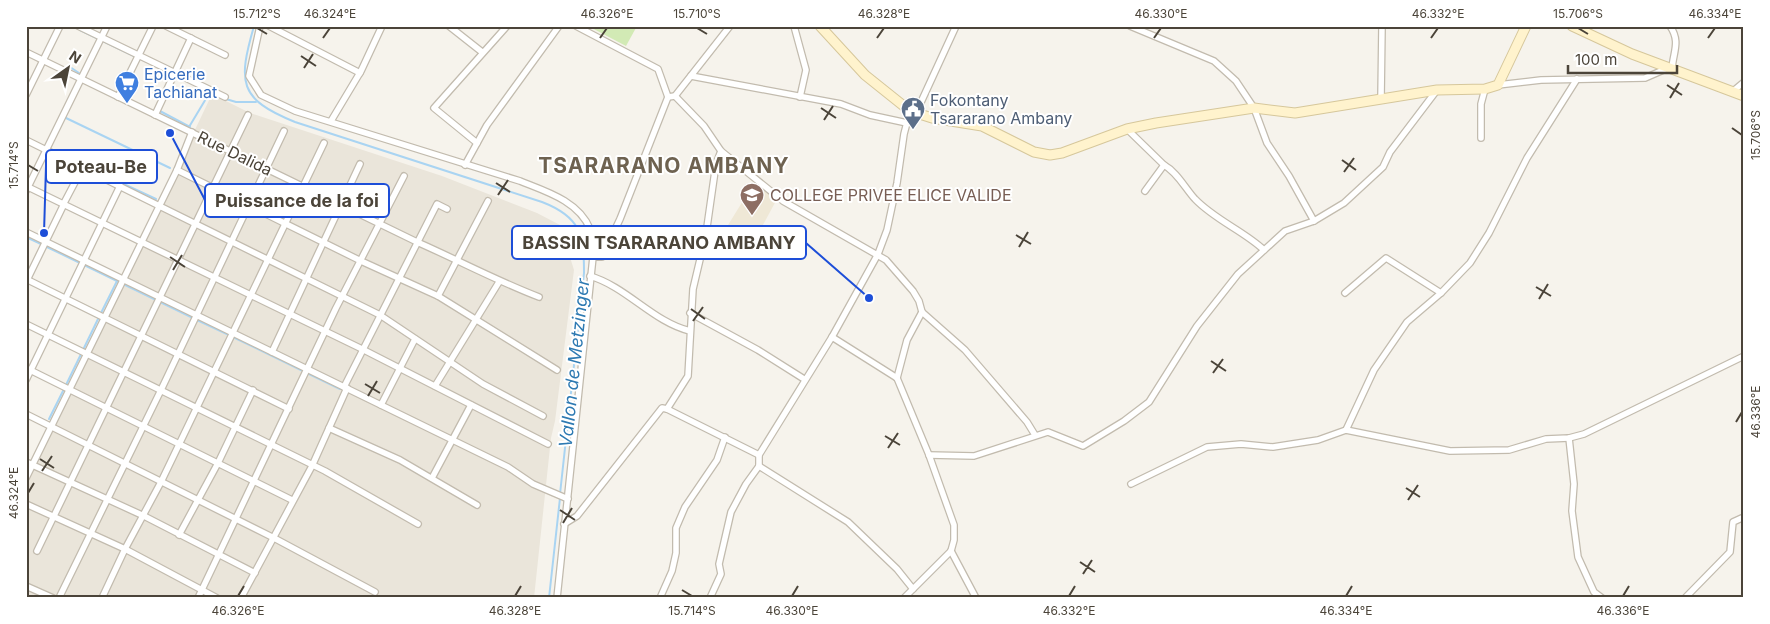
<svg xmlns="http://www.w3.org/2000/svg" width="1770" height="624" font-family="Inter,sans-serif">
  <style>
    .residential { fill: #eae5da }
    .education { fill: #efe8d6 }
    .green { fill: #d2eab5 }
    .lines { fill: none; stroke-linecap: round; stroke-linejoin: round }
    .stream { stroke: #a9d4f2; stroke-width: 2 }
    .street-casing { stroke: #c2bbae; stroke-width: 8 }
    .secondary-casing { stroke: #d6c79b; stroke-width: 11 }
    .street { stroke: #fff; stroke-width: 5.5 }
    .secondary { stroke: #fff3cd; stroke-width: 9 }
    .ticks { fill: none; stroke: #4b4439; stroke-width: 2 }
    .labels { text-anchor: middle; dominant-baseline: central; stroke-width: 4; stroke-linejoin: round; paint-order: stroke }
    .shop-label { font-size: 16px; fill: #366cbe; stroke: #fff; text-anchor: start }
    .service-label { font-size: 16px; fill: #4e5e75; stroke: #fff; text-anchor: start }
    .street-label { font-size: 16px; fill: #4b4439; stroke: #fff }
    .education-label { font-size: 16px; fill: #785e54; stroke: #fff; text-anchor: start }
    .water-label { font-size: 18px; font-style: italic; fill: #2e7ab2; stroke: #fff }
    .district-label { font-size: 21px; font-weight: bold; letter-spacing: 1px; fill: #6e6250; stroke: #fff }
    .leader { fill: none; stroke: #1d4ed8; stroke-width: 2 }
    .callout-dot { fill: #1d4ed8; stroke: #fff; stroke-width: 2 }
    .callout { fill: #fff; stroke: #1d4ed8; stroke-width: 2 }
    .callout-label { font-size: 18px; text-anchor: middle; font-weight: bold; fill: #4b4439 }
    .neatline { fill: none; stroke: #4b4439; stroke-width: 2 }
    .ticks-label { font-size: 12px; text-anchor: middle; fill: #4b4439 }
  </style>
  <rect width="100%" height="100%" fill="#f6f3ec"/>
  <path class="residential" d="M212,94L250,113L442,176L537,213L560,225L574,270L555,421L551,438L534,598H26V485Z"/>
  <path class="education" d="M754,183L777,199L749,251L720,238Z"/>
  <path class="green" d="M588,26H637L626,46Z"/>
  <g class="lines">
    <g class="stream">
      <path d="M254,26C238,82 238,99 295,122L542,202C581,217 584,235 584,273L560,494"/>
      <path d="M80,30L134,56"/>
      <path d="M70,67L79,73"/>
      <path d="M226,99L236,102H256"/>
      <path d="M158,110L190,127"/>
      <path d="M66,118L170,168"/>
      <path d="M189,127L210,92"/>
      <path d="M74,161L156,199"/>
      <path d="M26,237L41,244"/>
      <path d="M47,247L193,318"/>
      <path d="M101,313L117,281"/>
      <path d="M197,320L229,335"/>
      <path d="M233,337L303,371"/>
      <path d="M307,373L340,389"/>
      <path d="M66,385L99,317"/>
      <path d="M49,419L64,389"/>
      <path d="M549,598L560,498"/>
    </g>
    <defs>
      <g id="street">
        <path d="M78,26L225,97"/>
        <path d="M166,26L225,55"/>
        <path d="M260,26L249,76L261,95L295,111L520,181C545,191 579,201 590,229C594,237 592,249 593,257L557,598"/>
        <path d="M269,26L360,73"/>
        <path d="M449,26L482,52"/>
        <path d="M576,26L658,69L668,97L675,96L730,26"/>
        <path d="M794,26L806,70L800,97"/>
        <path d="M1130,26L1214,61L1236,81L1254,108L1267,143L1289,176L1314,221"/>
        <path d="M1670,26C1681,42 1673,52 1672,69"/>
        <path d="M26,52L417,242C458,260 497,281 539,297"/>
        <path d="M691,76L841,104L870,115L907,123"/>
        <path d="M1498,85L1541,80L1645,78L1668,68"/>
        <path d="M1732,92L1744,82"/>
        <path d="M26,95L60,26"/>
        <path d="M118,97L153,26"/>
        <path d="M1381,98L1382,26"/>
        <path d="M916,113L956,26"/>
        <path d="M155,115L191,38"/>
        <path d="M331,121L361,71L382,26"/>
        <path d="M1127,129L1164,165C1177,172 1185,188 1195,199C1215,220 1244,231 1264,250"/>
        <path d="M1481,138V104L1485,89"/>
        <path d="M26,140L380,315L483,384L543,416"/>
        <path d="M477,143L434,108L507,26"/>
        <path d="M721,151L783,201L886,260L913,291L919,301L922,312L965,350L1027,422L1035,435"/>
        <path d="M465,165L487,125L559,26"/>
        <path d="M177,170L361,261L438,296L557,370"/>
        <path d="M26,186L362,349L548,444"/>
        <path d="M26,191L107,26"/>
        <path d="M1145,191L1164,165"/>
        <path d="M64,203L83,167"/>
        <path d="M26,232L508,467L533,484L568,499"/>
        <path d="M593,257H602L620,219L668,97"/>
        <path d="M590,276C627,287 653,322 690,331"/>
        <path d="M26,279L289,409"/>
        <path d="M26,282L63,206"/>
        <path d="M1345,293L1386,258L1441,293"/>
        <path d="M438,296L488,201"/>
        <path d="M690,313L758,350L804,379"/>
        <path d="M26,324L325,471L418,524"/>
        <path d="M832,337L897,378L929,455L954,525V540L951,551L904,598"/>
        <path d="M272,352L360,164"/>
        <path d="M26,368L292,500"/>
        <path d="M897,378L907,340L922,312"/>
        <path d="M26,380L120,186"/>
        <path d="M435,386L499,282"/>
        <path d="M344,387L437,204L447,209"/>
        <path d="M381,405L415,339"/>
        <path d="M667,409L759,455"/>
        <path d="M26,414L274,538L375,592"/>
        <path d="M329,428L400,460L477,505"/>
        <path d="M1346,430L1374,370L1407,322L1441,293L1470,263L1489,233L1527,158L1577,79"/>
        <path d="M1569,438L1574,484L1572,511L1578,557L1594,592L1602,598"/>
        <path d="M929,455L974,456L1048,432L1083,446L1124,421L1149,402L1197,326L1238,274L1285,231L1314,221L1344,203L1383,167L1390,152L1437,90"/>
        <path d="M26,462L144,516L255,573"/>
        <path d="M759,466L848,522L897,569L913,589"/>
        <path d="M26,478L177,170L192,132"/>
        <path d="M432,478L471,405"/>
        <path d="M1131,484L1207,447L1241,444L1273,447L1318,440L1346,430L1450,451L1509,450L1546,439L1569,438L1584,434L1744,356"/>
        <path d="M26,504L125,549L217,598"/>
        <path d="M564,524L577,516L662,408L667,409L688,376L693,289L706,234L716,164L721,151L704,126L675,96"/>
        <path d="M179,535L218,463L253,390"/>
        <path d="M37,551L248,115"/>
        <path d="M951,551L976,598"/>
        <path d="M26,586L53,598"/>
        <path d="M59,598L161,390L284,131"/>
        <path d="M102,598L125,549L161,482L324,143"/>
        <path d="M198,598L336,308L404,176"/>
        <path d="M241,598L312,466L347,388"/>
        <path d="M660,598L672,571L676,553V528L685,507L717,460L725,437"/>
        <path d="M710,598L721,574L719,564L731,512L746,484L759,466V455L832,337L878,254L887,230L897,183L904,134L910,111"/>
        <path d="M1685,598L1730,552L1733,522L1744,517"/>
      </g>
      <g id="secondary">
        <path d="M820,26L865,75L910,111L932,118L982,126L1034,152L1050,155L1062,153L1127,129L1156,123L1254,108L1295,113L1437,90L1485,89L1498,85L1526,26"/>
        <path d="M1572,26L1632,54L1744,96"/>
      </g>
    </defs>
    <use href="#street" class="street-casing"/>
    <use href="#secondary" class="secondary-casing"/>
    <use href="#street" class="street"/>
    <use href="#secondary" class="secondary"/>
  </g>
  <path class="ticks" d="M257,28L267,34M697,28L707,34M1578,28L1588,34M323,38L330,28M600,38L607,28M877,38L884,28M1154,38L1161,28M1431,38L1438,28M1708,38L1715,28M301,56L316,66M304,68L313,54M1667,85L1682,95M1670,98L1679,83M821,108L836,118M824,120L833,106M1732,128L1742,135M1342,160L1356,170M28,165L38,171M1344,172L1354,158M496,183L510,192M498,195L508,180M1016,235L1031,244M1019,247L1028,232M170,257L185,267M173,270L182,255M1536,287L1551,296M1539,299L1548,284M691,309L705,319M693,321L703,307M1211,361L1226,371M1213,373L1223,359M365,384L380,393M368,396L377,381M1736,422L1742,412M885,436L900,445M888,448L898,433M40,459L54,468M42,471L52,456M1406,488L1420,497M28,493L34,483M1408,500L1418,485M560,510L575,520M563,523L572,508M1080,562L1095,572M1083,574L1092,560M682,590L692,596M238,596L244,586M515,596L521,586M792,596L798,586M1069,596L1075,586M1346,596L1352,586M1623,596L1629,586"/>
  <defs>
    <symbol id="supermarket-pin" viewBox="-11 -11 22 30"><path d="M0 17L-7.5 6A9.5 9.5 0 1 1 7.5 6Z" fill="#3f7fe0" stroke="#fff"/><path d="M-6-5.5h2.5l.6 2H6L4.5 2H-2.5L-4.4-4H-6ZM-1.5 3.2a1.3 1.3 0 1 0 .1 0ZM3 3.2a1.3 1.3 0 1 0 .1 0Z" fill="#fff"/></symbol>
    <symbol id="civic-pin" viewBox="-11 -11 22 30"><path d="M0 17L-7.5 6A9.5 9.5 0 1 1 7.5 6Z" fill="#5c6f8a" stroke="#fff"/><path d="M-.6-6.5H3V-4.5H.6V-3L4-1V1h2V6H-6V1h2V-1L-.6-3ZM-1.2 2.5V6h2.4V2.5Z" fill="#fff"/></symbol>
    <symbol id="school-pin" viewBox="-11 -11 22 30"><path d="M0 17L-7.5 6A9.5 9.5 0 1 1 7.5 6Z" fill="#8d6e63" stroke="#fff"/><path d="M0-5L7-2L0 1L-7-2ZM-4 1L0 2.5L4 1V4Q0 6-4 4Z" fill="#fff"/></symbol>
  </defs>
  <g fill-rule="evenodd">
    <use href="#supermarket-pin" x="113" y="69" width="28" height="38"/>
    <use href="#civic-pin" x="899" y="95" width="28" height="38"/>
    <use href="#school-pin" x="738" y="181" width="28" height="38"/>
  </g>
  <g class="labels">
    <g class="shop-label">
      <text x="144" y="74">Epicerie<tspan x="144" dy="18">Tachianat</tspan></text>
    </g>
    <g class="service-label">
      <text x="930" y="100">Fokontany<tspan x="930" dy="18">Tsararano Ambany</tspan></text>
    </g>
    <g class="street-label">
      <text transform="translate(235 153) rotate(26)">Rue Dalida</text>
    </g>
    <g class="education-label">
      <text x="770" y="195">COLLEGE PRIVEE ELICE VALIDE</text>
    </g>
    <g class="water-label">
      <text transform="translate(574 363) rotate(-84)">Vallon de Metzinger</text>
    </g>
    <g class="district-label">
      <text x="664" y="165">TSARARANO AMBANY</text>
    </g>
  </g>
  <path class="leader" d="M44 233L46 166M170 133L205 200M869 298L806 243"/>
  <g class="callout-dot">
    <circle cx="44" cy="233" r="5"/>
    <circle cx="170" cy="133" r="5"/>
    <circle cx="869" cy="298" r="5"/>
  </g>
  <g class="callout">
    <rect x="46" y="150" width="111" height="33" rx="5"/>
    <rect x="205" y="184" width="184" height="33" rx="5"/>
    <rect x="512" y="226" width="294" height="33" rx="5"/>
  </g>
  <g class="callout-label">
    <text x="101" y="173">Poteau-Be</text>
    <text x="297" y="207">Puissance de la foi</text>
    <text x="659" y="249">BASSIN TSARARANO AMBANY</text>
  </g>
  <rect width="1770" height="624" fill="none" stroke="#ffffff" stroke-width="55"/>
  <g transform="translate(68 68) rotate(33)" stroke="#ffffff" stroke-width="4" paint-order="stroke">
  <path d="M0-4L9 19L0 12L-9 19Z" fill="#4b4439"/>
  <text y="-8" font-size="14" font-weight="bold" text-anchor="middle" fill="#4b4439">N</text>
  </g>
  <path d="M1568 65v8h109v-8" fill="none" stroke="#4b4439" stroke-width="2.5"/>
  <text x="1575" y="65" font-size="15" fill="#4b4439" stroke="#ffffff" stroke-width="4" paint-order="stroke">100 m</text>
  <rect x="28" y="28" width="1714" height="568" class="neatline"/>
  <g class="ticks-label">
    <text x="257" y="18">15.712°S</text>
    <text x="330" y="18">46.324°E</text>
    <text x="607" y="18">46.326°E</text>
    <text x="697" y="18">15.710°S</text>
    <text x="884" y="18">46.328°E</text>
    <text x="1161" y="18">46.330°E</text>
    <text x="1438" y="18">46.332°E</text>
    <text x="1578" y="18">15.706°S</text>
    <text x="1715" y="18">46.334°E</text>
    <text transform="translate(1756 135) rotate(-90)" y="4">15.706°S</text>
    <text transform="translate(14 165) rotate(-90)" y="4">15.714°S</text>
    <text transform="translate(1756 412) rotate(-90)" y="4">46.336°E</text>
    <text transform="translate(14 493) rotate(-90)" y="4">46.324°E</text>
    <text x="238" y="615">46.326°E</text>
    <text x="515" y="615">46.328°E</text>
    <text x="692" y="615">15.714°S</text>
    <text x="792" y="615">46.330°E</text>
    <text x="1069" y="615">46.332°E</text>
    <text x="1346" y="615">46.334°E</text>
    <text x="1623" y="615">46.336°E</text>
  </g>
</svg>
